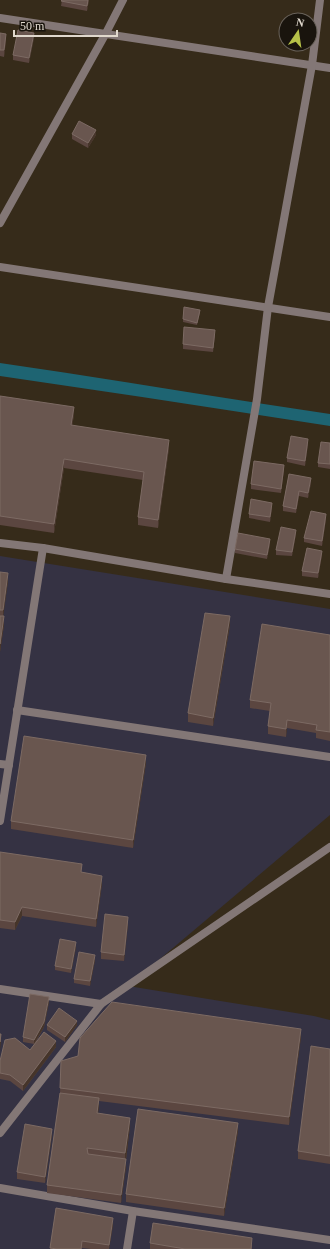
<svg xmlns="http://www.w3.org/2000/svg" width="330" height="1249" font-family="'Times New Roman',serif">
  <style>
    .industrial { fill: #353243 }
    .water { fill: #1e6472 }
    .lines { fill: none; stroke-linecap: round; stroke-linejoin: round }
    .minor { stroke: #837776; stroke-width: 8 }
    .tertiary { stroke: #837776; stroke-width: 8 }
    .wall { fill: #5b4640 }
    .shaded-wall { fill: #46352a }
    .building { fill: #69564f; stroke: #7c6a63 }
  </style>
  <rect width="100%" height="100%" fill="#362b1a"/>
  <path class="industrial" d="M0,556L330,609V815L128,986L314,1016L330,1020V1249H0Z"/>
  <path class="water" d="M0,363C110,379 220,398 330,414V426L142,397L0,376Z"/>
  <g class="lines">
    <g class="minor">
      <path d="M0,18L330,68"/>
      <path d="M0,267L330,317"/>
      <path d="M226,579L257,399L268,307L312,65L320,0"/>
      <path d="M0,1133L101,1004L330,847"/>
      <path d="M0,1188L133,1211L330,1240"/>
      <path d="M127,1249L133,1211"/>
    </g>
    <g class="tertiary">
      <path d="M0,223L106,33L123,0"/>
      <path d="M0,543L43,548L226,579L330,594"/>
      <path d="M17,710L330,757"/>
      <path d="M0,764L9,765"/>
      <path d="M0,821L43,548"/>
      <path d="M0,989L101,1004"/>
    </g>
  </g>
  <g class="wall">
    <path d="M62,0H89L87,11L61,6Z"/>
    <path d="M0,33L6,40L4,57L0,56Z"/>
    <path d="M34,38L29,63L13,60V55Z"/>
    <path d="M72,134L96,135L88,148L72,139Z"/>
    <path d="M184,307L200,313L197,325L183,322Z"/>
    <path d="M215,335L213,352L183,349V344Z"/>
    <path d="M0,396L74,415L72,426L169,448L158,528L138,525V517L143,480L64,468L54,533L0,525Z"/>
    <path d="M330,443V469L318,467V463Z"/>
    <path d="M308,444L305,466L287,462V458Z"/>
    <path d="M284,470L281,493L251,489V484Z"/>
    <path d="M289,474L311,483L308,498L299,496L296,513L283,511V506Z"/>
    <path d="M272,508L270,522L249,518V514Z"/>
    <path d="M326,519L322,546L304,542V538Z"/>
    <path d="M296,534L292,556L276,555V550Z"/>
    <path d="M270,544L267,559L235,553V549Z"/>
    <path d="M322,555L318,578L302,576V571Z"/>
    <path d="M0,572L8,581L3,616L4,625L0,652Z"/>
    <path d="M230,625L213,726L188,722V713Z"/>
    <path d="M330,635V741L316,738V733L287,728L286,737L268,734V726L270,711L250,708V700Z"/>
    <path d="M146,763L133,848L11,829V821Z"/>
    <path d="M0,852L82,872L102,884L96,927L22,916L15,930L0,928Z"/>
    <path d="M128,924L124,961L101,959V952Z"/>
    <path d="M76,947L71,973L55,970V966Z"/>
    <path d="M95,960L90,986L74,983V979Z"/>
    <path d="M49,1002L44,1027L35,1044L56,1047L23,1091L10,1081L0,1079V1061L30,1050L34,1044L23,1042V1037Z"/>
    <path d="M47,1025H77L65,1042L47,1030Z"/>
    <path d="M301,1037L289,1125L99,1101L98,1114L130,1126L126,1160V1167L121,1203L47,1193V1185L60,1094L61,1061Z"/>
    <path d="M330,1049V1164L298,1159V1151Z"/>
    <path d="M238,1131L224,1216L126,1202V1194Z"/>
    <path d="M52,1135L45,1183L17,1179V1172Z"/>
    <path d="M56,1208L113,1225L109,1249H91L82,1248V1249H50Z"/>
    <path d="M150,1243L252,1245V1249H150Z"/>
  </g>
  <g class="shaded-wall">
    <path d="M88,0H89L87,11V6Z"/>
    <path d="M34,33V38L29,63V58Z"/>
    <path d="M6,34V40L4,57V50Z"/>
    <path d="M96,130V135L88,148V143Z"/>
    <path d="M74,407V415L71,434V425Z"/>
    <path d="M308,439V444L305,466V461Z"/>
    <path d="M169,440V448L158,528V520Z"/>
    <path d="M64,459V468L54,533V524Z"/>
    <path d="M284,465V470L281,493V489Z"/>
    <path d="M311,478V483L308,498V493Z"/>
    <path d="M299,491V496L296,513V509Z"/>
    <path d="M272,503V508L270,522V517Z"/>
    <path d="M326,514V519L322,546V541Z"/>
    <path d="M296,530V534L292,556V552Z"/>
    <path d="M270,539V544L267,559V555Z"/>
    <path d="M322,551V555L318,578V573Z"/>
    <path d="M8,573V581L3,618V610Z"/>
    <path d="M4,616V625L0,652V644Z"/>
    <path d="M230,616V625L213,726V718Z"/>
    <path d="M287,720V728L286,737V729Z"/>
    <path d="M146,755V763L133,848V840Z"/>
    <path d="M102,876V884L96,927V919Z"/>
    <path d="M22,907V916L15,930V922Z"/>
    <path d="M128,917V924L124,961V955Z"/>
    <path d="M76,942V947L71,973V969Z"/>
    <path d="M95,955V960L90,986V981Z"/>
    <path d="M49,997V1002L44,1027L34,1044V1040Z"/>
    <path d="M77,1021V1025L65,1042V1037Z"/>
    <path d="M301,1029V1037L289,1125V1117Z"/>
    <path d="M1,1034V1042L0,1050V1042Z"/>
    <path d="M56,1041V1047L23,1091V1085Z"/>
    <path d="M99,1098V1107L97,1122V1113Z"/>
    <path d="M130,1118V1126L126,1160V1167L121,1203V1195L125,1161V1153Z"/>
    <path d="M238,1123V1131L224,1216V1208Z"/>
    <path d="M52,1129V1135L45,1183V1177Z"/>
    <path d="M113,1218V1225L109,1249V1245Z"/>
  </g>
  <g class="building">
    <path d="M62,0H88L87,6L61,1Z"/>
    <path d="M18,30L34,33L29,58L13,55Z"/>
    <path d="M0,33L6,34L4,50H0Z"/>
    <path d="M79,121L96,130L88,143L72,134Z"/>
    <path d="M184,307L200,310L197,323L183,319Z"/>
    <path d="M184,327L215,330L213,348L183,344Z"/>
    <path d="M0,396L74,407L71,425L169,440L158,520L138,517L144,472L64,459L54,524L0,516Z"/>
    <path d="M291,436L308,439L305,461L287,458Z"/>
    <path d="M321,442L330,443V464L318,463Z"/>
    <path d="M254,461L284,465L281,489L251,484Z"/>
    <path d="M289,474L311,478L308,493L299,491L296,509L283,506Z"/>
    <path d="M251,499L272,503L270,517L249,514Z"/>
    <path d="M311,511L326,514L322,541L304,538Z"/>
    <path d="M281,527L296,530L292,552L276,550Z"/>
    <path d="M238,533L270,539L267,555L235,549Z"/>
    <path d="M307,548L322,551L318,573L302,571Z"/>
    <path d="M0,572L8,573L3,610H0Z"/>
    <path d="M205,613L230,616L213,718L188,713Z"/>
    <path d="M0,616H4L0,644Z"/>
    <path d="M262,624L330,635V732L316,730L317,725L287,720L286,729L268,726L271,703L250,700Z"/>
    <path d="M24,736L146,755L133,840L11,821Z"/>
    <path d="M0,852L82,864L81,872L102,876L96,919L22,907L15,922L0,920Z"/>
    <path d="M105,914L128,917L124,955L101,952Z"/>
    <path d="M60,939L76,942L71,969L55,966Z"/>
    <path d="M79,952L95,955L90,981L74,979Z"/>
    <path d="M30,994L49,997L44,1022L34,1040L23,1037Z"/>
    <path d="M112,1002L301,1029L289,1117L60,1088L61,1061L78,1056L80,1038Z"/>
    <path d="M59,1008L77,1021L65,1037L47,1025Z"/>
    <path d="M44,1032L56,1041L23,1085L10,1075L0,1073V1061L5,1040L15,1038L30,1050Z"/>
    <path d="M0,1034H1L0,1042Z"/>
    <path d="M311,1046L330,1049V1156L298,1151Z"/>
    <path d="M60,1093L99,1098L97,1113L130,1118L125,1153L87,1148L88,1154L126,1159L121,1195L47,1185Z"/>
    <path d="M138,1109L238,1123L224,1208L126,1194Z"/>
    <path d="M25,1124L52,1129L45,1177L17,1172Z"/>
    <path d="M56,1208L113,1218L109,1245L82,1241L81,1249H57L50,1248Z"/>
    <path d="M153,1223L252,1238L251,1249H185L150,1243Z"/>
  </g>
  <g transform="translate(298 32) rotate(13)"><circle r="19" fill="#19140d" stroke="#69625a"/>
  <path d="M0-3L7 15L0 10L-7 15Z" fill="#b6c148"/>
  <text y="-6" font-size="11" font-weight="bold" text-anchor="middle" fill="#e0d8cd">N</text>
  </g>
  <path d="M14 30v6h103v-6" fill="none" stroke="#e0d8cd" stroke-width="2"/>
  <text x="20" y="30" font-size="12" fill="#e0d8cd" stroke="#19140d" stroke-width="3" paint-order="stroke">50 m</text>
</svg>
